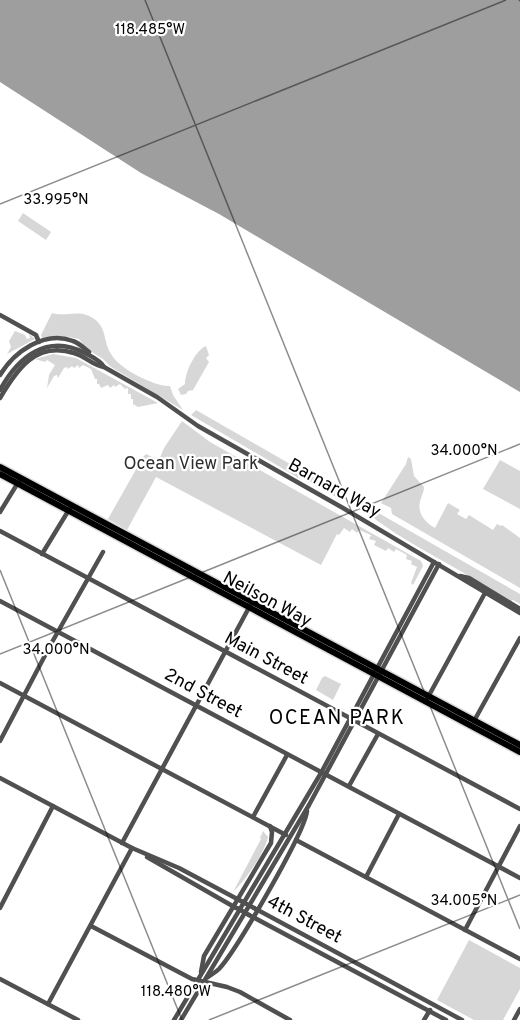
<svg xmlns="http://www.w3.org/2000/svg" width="520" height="1020" font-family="Overpass,sans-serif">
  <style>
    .green { fill: #d7d7d7 }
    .water { fill: #9e9e9e }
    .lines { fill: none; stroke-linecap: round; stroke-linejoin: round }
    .major-casing { stroke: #dbdbdb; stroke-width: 9 }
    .minor { stroke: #505050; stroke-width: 4.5 }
    .major { stroke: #000; stroke-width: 6 }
    .minor-bridge { stroke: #505050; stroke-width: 4.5 }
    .ticks { fill: none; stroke: #000; stroke-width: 1.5; stroke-opacity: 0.45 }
    .labels { text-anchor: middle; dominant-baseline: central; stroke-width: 4.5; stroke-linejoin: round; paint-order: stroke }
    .park-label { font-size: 18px; fill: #2e2e2e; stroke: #fff }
    .street-label { font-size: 18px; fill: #000; stroke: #fff }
    .neighbourhood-label { font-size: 20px; letter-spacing: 1.5px; fill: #000; stroke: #fff }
    .ticks-label { font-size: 15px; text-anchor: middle; fill: #000; stroke: #fff; stroke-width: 4.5; stroke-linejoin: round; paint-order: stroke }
  </style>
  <rect width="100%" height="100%" fill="#fff"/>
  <g class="green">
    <path d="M23,213L51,232L46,240L18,221Z"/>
    <path d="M52,313C64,317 77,310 89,316C108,325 102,339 111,354C118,368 155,387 170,386L173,395L183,410L111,367L103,359L87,349L79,339L64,336L42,338L41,335Z"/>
    <path d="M15,331L25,335L27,339L30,338L29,334L35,339L7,354L11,347L9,341Z"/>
    <path d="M206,346L209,355L206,358L209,362L193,390L188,391L186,394L181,395L178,389L185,384C185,372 195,351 206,346Z"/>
    <path d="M53,354L76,358L158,403L138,407L133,404V399H131V394H128V388L125,389L120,384L115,387L114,385L110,388L108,385L101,388L99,384H97V379H95L91,369L83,365L79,368L78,365L74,368L72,366L68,369L67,367L64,368L58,378L57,375L54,376L47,388L49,375L55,365L47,360L45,362L35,359Z"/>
    <path d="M196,410L344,495L338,498L307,480L297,477L191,415Z"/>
    <path d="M182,421L210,442L421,561L423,566L413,585L411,583L417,567L411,564L412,561L406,559L407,555L396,549L394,552L388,548L386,551L374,545L376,541L369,539L371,535L359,530L357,533L352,529L350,532L344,528L339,535L337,534L321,565L156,477L127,530L108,519L143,457L146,454L159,460L164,448Z"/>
    <path d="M408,457L411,459L414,476L424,487C424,493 421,496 420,502C417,514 426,523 435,528L448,503L460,510L457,514L466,519L469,515L493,530L497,524L501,526L502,525L520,538V588L392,514L391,508L381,503L406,464Z"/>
    <path d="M500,460L520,471V509L483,489Z"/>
    <path d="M357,497L363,504L389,519L520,594V604L513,600L511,601C494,591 479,581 462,572C434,555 371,524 355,499Z"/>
    <path d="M325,676L341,684L333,700L316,690L322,678Z"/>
    <path d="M263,831L268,837C264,854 245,881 233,892L261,839L260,838Z"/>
    <path d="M469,940L520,968V989L503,1020H474L437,1000Z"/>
  </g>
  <path class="water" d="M0,0H520V392L219,214L141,173L0,82Z"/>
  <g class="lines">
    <defs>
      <g id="major">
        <path d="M0,467L520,745"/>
        <path d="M0,474L520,752"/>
      </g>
    </defs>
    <use href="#major" class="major-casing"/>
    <g class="minor">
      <path d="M0,315L36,335L39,342"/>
      <path d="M0,375C14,352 44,330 73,341C79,343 84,348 89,352"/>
      <path d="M0,390C18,357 47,333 85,353C92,357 100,360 104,367"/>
      <path d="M0,398C17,369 36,341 74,353C85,356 94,366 104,367L157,397L198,426L343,508L520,613"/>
      <path d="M0,512L19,481"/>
      <path d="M0,531L520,809"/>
      <path d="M42,554L70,508"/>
      <path d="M460,576L469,578L520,609"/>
      <path d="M0,601L520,878"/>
      <path d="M0,683L286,835"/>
      <path d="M427,699L485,593"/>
      <path d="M474,721L520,638"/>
      <path d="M0,741L51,644L103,552"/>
      <path d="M0,778L132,848L179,868L241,901"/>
      <path d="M349,786L378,734"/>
      <path d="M253,817L287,755"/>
      <path d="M296,840L520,959"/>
      <path d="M122,843L252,602"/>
      <path d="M147,857L236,908"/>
      <path d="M366,877L399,814"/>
      <path d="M0,908L53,806"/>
      <path d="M254,908L462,1020"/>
      <path d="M249,915L446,1020"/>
      <path d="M91,926L192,979L227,987L240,992L290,1020"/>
      <path d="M465,930L520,826"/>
      <path d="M201,972L204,956L271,843L272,832L270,826"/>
      <path d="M208,977C212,974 216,972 219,969C236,951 305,832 307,811"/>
      <path d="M0,979L78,1020"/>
      <path d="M48,1004L132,848"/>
      <path d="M174,1020L321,773L434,562"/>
      <path d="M181,1020L309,805L439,564"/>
      <path d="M424,1020L430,1010"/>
      <path d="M514,1020L520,1009"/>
    </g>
    <use href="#major" class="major"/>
    <g class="minor-bridge">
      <path d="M241,901L254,908"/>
      <path d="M237,908L249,915"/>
    </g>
  </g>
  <path class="ticks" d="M145,0L520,929M519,0L520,1M0,204L506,0M0,570L182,1020M0,654L520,444M209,1020L520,895"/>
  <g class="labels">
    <g class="park-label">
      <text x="191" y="464">Ocean View Park</text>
    </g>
    <g class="street-label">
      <text transform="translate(334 489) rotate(29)">Barnard Way</text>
      <text transform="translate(267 600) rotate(28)">Neilson Way</text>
      <text transform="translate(266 659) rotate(28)">Main Street</text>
      <text transform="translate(203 694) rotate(28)">2nd Street</text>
      <text transform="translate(304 920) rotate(28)">4th Street</text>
    </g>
    <g class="neighbourhood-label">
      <text x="337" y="719">OCEAN PARK</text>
    </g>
  </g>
  <g class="ticks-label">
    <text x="150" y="34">118.485°W</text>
    <text x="56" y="204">33.995°N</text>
    <text x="464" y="455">34.000°N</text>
    <text x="56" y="654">34.000°N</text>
    <text x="464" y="905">34.005°N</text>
    <text x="176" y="996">118.480°W</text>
  </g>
</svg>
